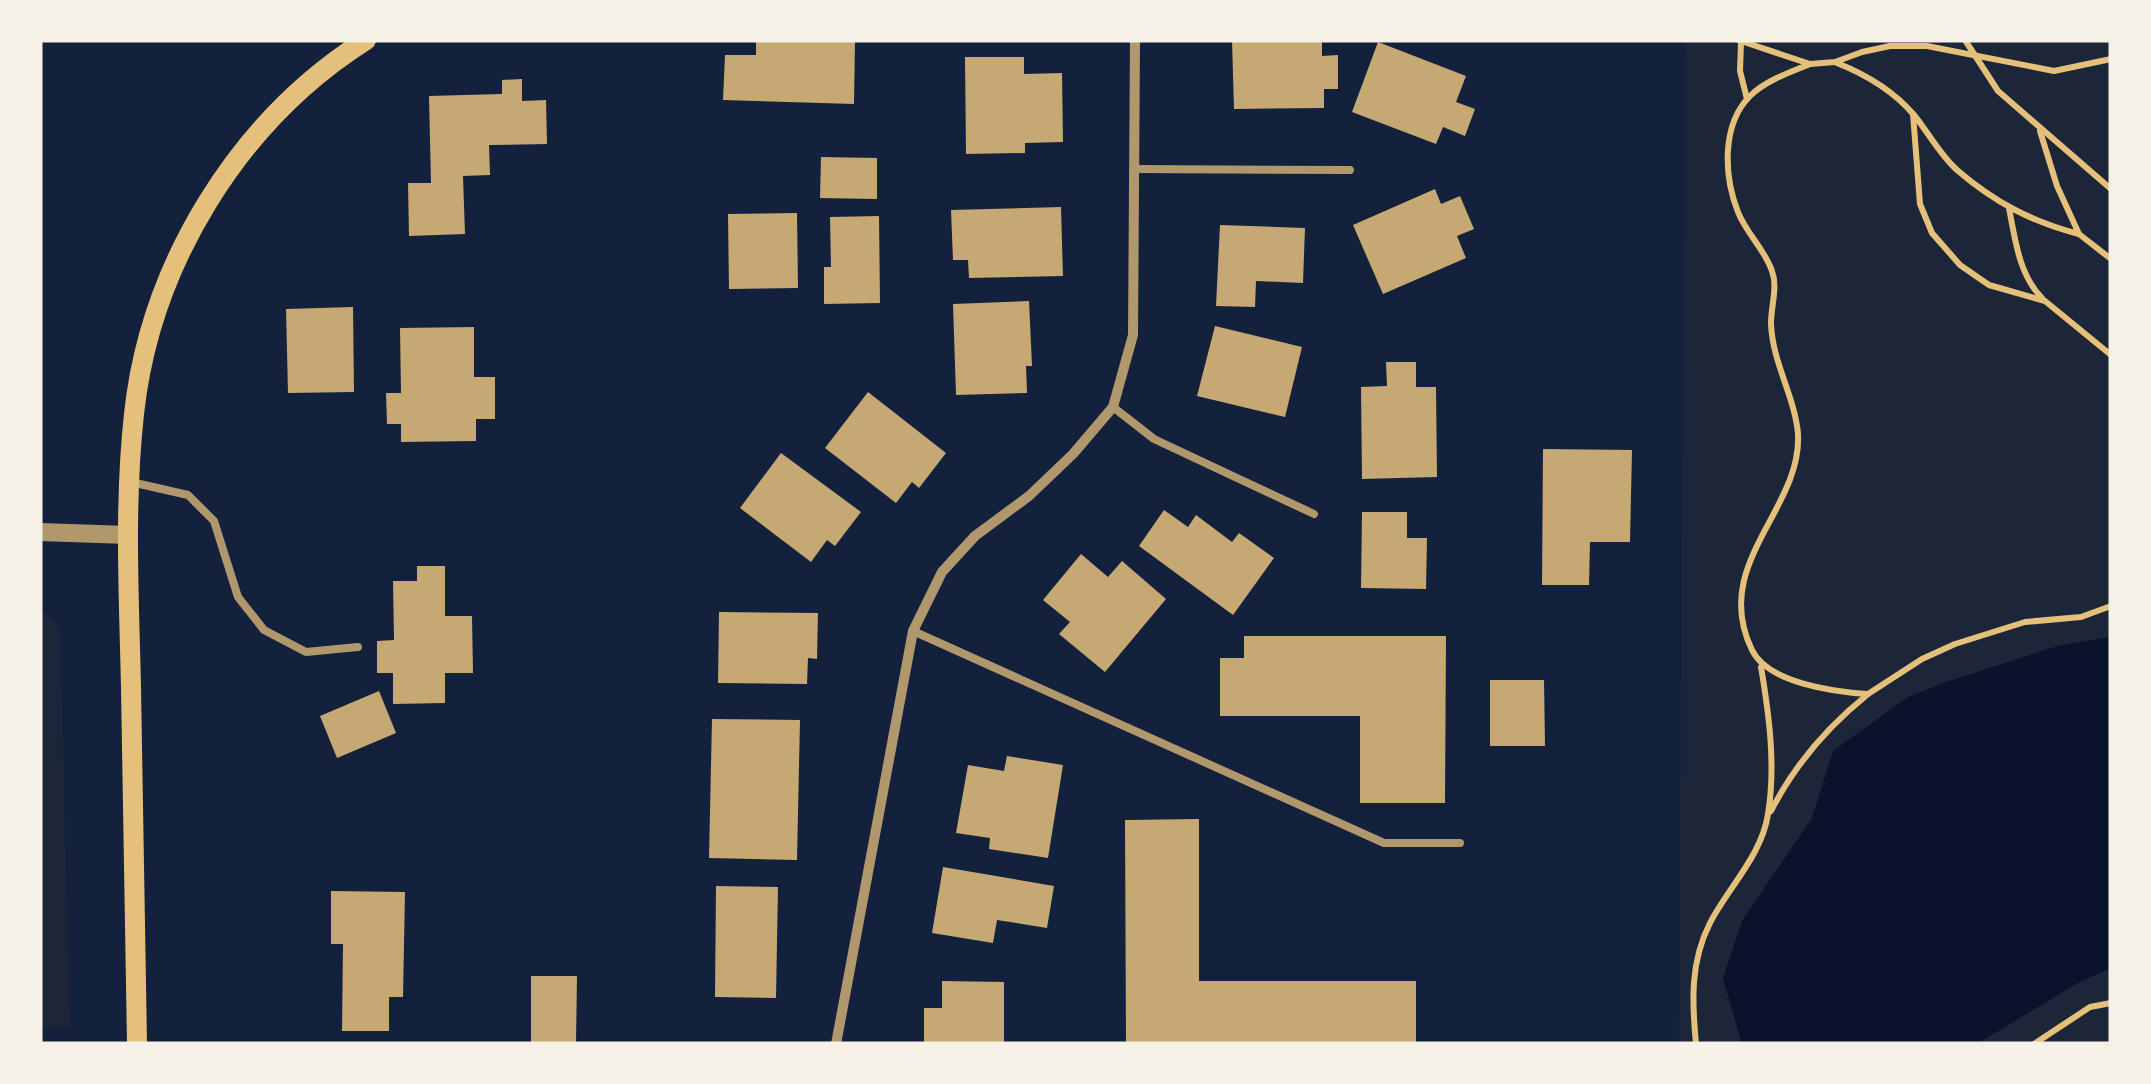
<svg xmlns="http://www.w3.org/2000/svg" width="2151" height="1084" font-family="'Fira Sans Condensed',sans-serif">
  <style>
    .green { fill: #1d2539 }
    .water { fill: #0b132b }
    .building { fill: #c6a872 }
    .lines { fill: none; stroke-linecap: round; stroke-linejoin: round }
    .path { stroke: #e5c07b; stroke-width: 6 }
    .service { stroke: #b1986c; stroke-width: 8 }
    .minor { stroke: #b1986c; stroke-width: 10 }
    .tertiary { stroke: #b1986c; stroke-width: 18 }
    .secondary { stroke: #e5c07b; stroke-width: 20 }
  </style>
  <rect width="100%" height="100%" fill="#14213d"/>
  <g class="green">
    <path d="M1685,40H2111V1044H1679Z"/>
    <path d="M40,609L60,625L70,1027L40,1028Z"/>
  </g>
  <path class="water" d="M2111,637V968L2076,984L1977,1044H1742L1723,978L1742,921L1812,818L1833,751L1908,697L1946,682L2061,645Z"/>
  <g class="building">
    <path d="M756,40H855L854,104L723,100L725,55H756Z"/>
    <path d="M1232,40H1322V56L1338,55V89H1324V108L1234,109Z"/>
    <path d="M1378,42L1466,76L1456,102L1475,109L1465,136L1443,127L1436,144L1352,112Z"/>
    <path d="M965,57H1024V74L1062,73L1063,142L1025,143V153L966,154Z"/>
    <path d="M522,79V101L546,100L547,144L489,145L490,175L463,176L465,234L409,236L408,183H431L429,96L502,94V80Z"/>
    <path d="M821,157L877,158V199L820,198Z"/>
    <path d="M1435,189L1441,204L1460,196L1474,229L1457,236L1466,258L1383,294L1353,225Z"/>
    <path d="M1061,207L1063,276L969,278L968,260H953L951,210Z"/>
    <path d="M797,213L798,288L729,289L728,214Z"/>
    <path d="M879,216L880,303L824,304V267H831L830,217Z"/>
    <path d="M1220,225L1305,228L1303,283L1256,281L1255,307L1216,306Z"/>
    <path d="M1029,301L1032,366H1026L1027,393L956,395L953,304Z"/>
    <path d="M353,307L354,392L288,393L286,309Z"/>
    <path d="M1215,326L1302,347L1285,417L1197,396Z"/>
    <path d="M474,327V377H495V419H476V441L401,442V424H387L386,393H401L400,328Z"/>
    <path d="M1386,362H1416V387H1436L1437,477L1362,479L1361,387L1387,386Z"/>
    <path d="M868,392L946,453L919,488L912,482L896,503L825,448Z"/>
    <path d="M1543,449L1632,450L1630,542H1590L1589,585H1542Z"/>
    <path d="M781,453L861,512L835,546L827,540L811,562L740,508Z"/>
    <path d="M1164,510L1188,527L1196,515L1232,542L1239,533L1274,558L1233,615L1139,546Z"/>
    <path d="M1362,512H1407V538H1427L1426,589L1361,588Z"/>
    <path d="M1081,554L1108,577L1122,561L1166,599L1105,672L1059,634L1070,622L1043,600Z"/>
    <path d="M417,566H445V616H472L473,673H445V703L393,704V673H377V641L394,640L393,581H417Z"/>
    <path d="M719,612L818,613L817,659L808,658L807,684L718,683Z"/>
    <path d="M1244,636H1446L1445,803H1360V716H1220V658H1244Z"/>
    <path d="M1490,680H1544L1545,746H1490Z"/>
    <path d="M379,691L396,733L337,758L320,716Z"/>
    <path d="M712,719L800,720L797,860L709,858Z"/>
    <path d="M1007,756L1063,765L1048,858L989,849L990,838L956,833L968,765L1004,771Z"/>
    <path d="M1199,819V981H1416V1044H1126L1125,820Z"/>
    <path d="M943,867L1054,886L1047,928L997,920L993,943L932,933Z"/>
    <path d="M716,886L778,887L776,998L715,997Z"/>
    <path d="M331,891L405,892L403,997H389V1031H342L343,944H331Z"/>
    <path d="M531,976H577L576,1044H531Z"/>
    <path d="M942,981L1004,982V1044H924V1008H942Z"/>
  </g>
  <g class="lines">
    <g class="path">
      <path d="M1738,40L1810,64L1835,62L1862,52L1890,46H1927L2054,71L2111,59"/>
      <path d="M1965,40L1998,91L2111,189"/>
      <path d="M1741,43L1740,71L1747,99"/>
      <path d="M1837,63C1867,75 1893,90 1914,115C1928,132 1940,155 1957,170C1994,202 2032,222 2079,234"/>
      <path d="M1810,64C1790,72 1765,81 1750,96C1721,125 1724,177 1738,212C1746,233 1764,248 1772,271C1778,287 1771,306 1771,323C1772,362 1795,397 1798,434C1802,510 1710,564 1752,650C1768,683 1834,692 1868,694L1922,659L1955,644L2025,622L2081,617L2111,606"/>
      <path d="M1913,114L1920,204L1932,233L1960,265L1989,285L2045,301L2111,355"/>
      <path d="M2040,131L2057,186L2079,234L2111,259"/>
      <path d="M2009,208C2015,239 2019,275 2042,298"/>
      <path d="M1771,811C1795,764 1826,728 1867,695"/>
      <path d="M1696,1044C1692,1002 1690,962 1710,923C1728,888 1762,855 1768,814C1776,766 1769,714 1761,667"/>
      <path d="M2034,1044L2090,1007L2111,1003"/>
    </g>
    <g class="service">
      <path d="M1134,169L1350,170"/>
      <path d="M1113,407L1154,439L1314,514"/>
      <path d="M131,482L188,495L214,521L238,597L264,630L306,652L358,647"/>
      <path d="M913,631L1384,843H1460"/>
    </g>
    <path class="minor" d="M836,1044L913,631L942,572L975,536L1029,496L1073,454L1113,407L1133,335L1135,40"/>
    <path class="tertiary" d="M40,532L128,535"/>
    <path class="secondary" d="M137,1044C135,925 133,806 131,687C129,597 124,505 134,414C150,265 238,121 366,40"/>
  </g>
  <rect width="2151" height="1084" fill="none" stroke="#f6f1e7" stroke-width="85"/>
</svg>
